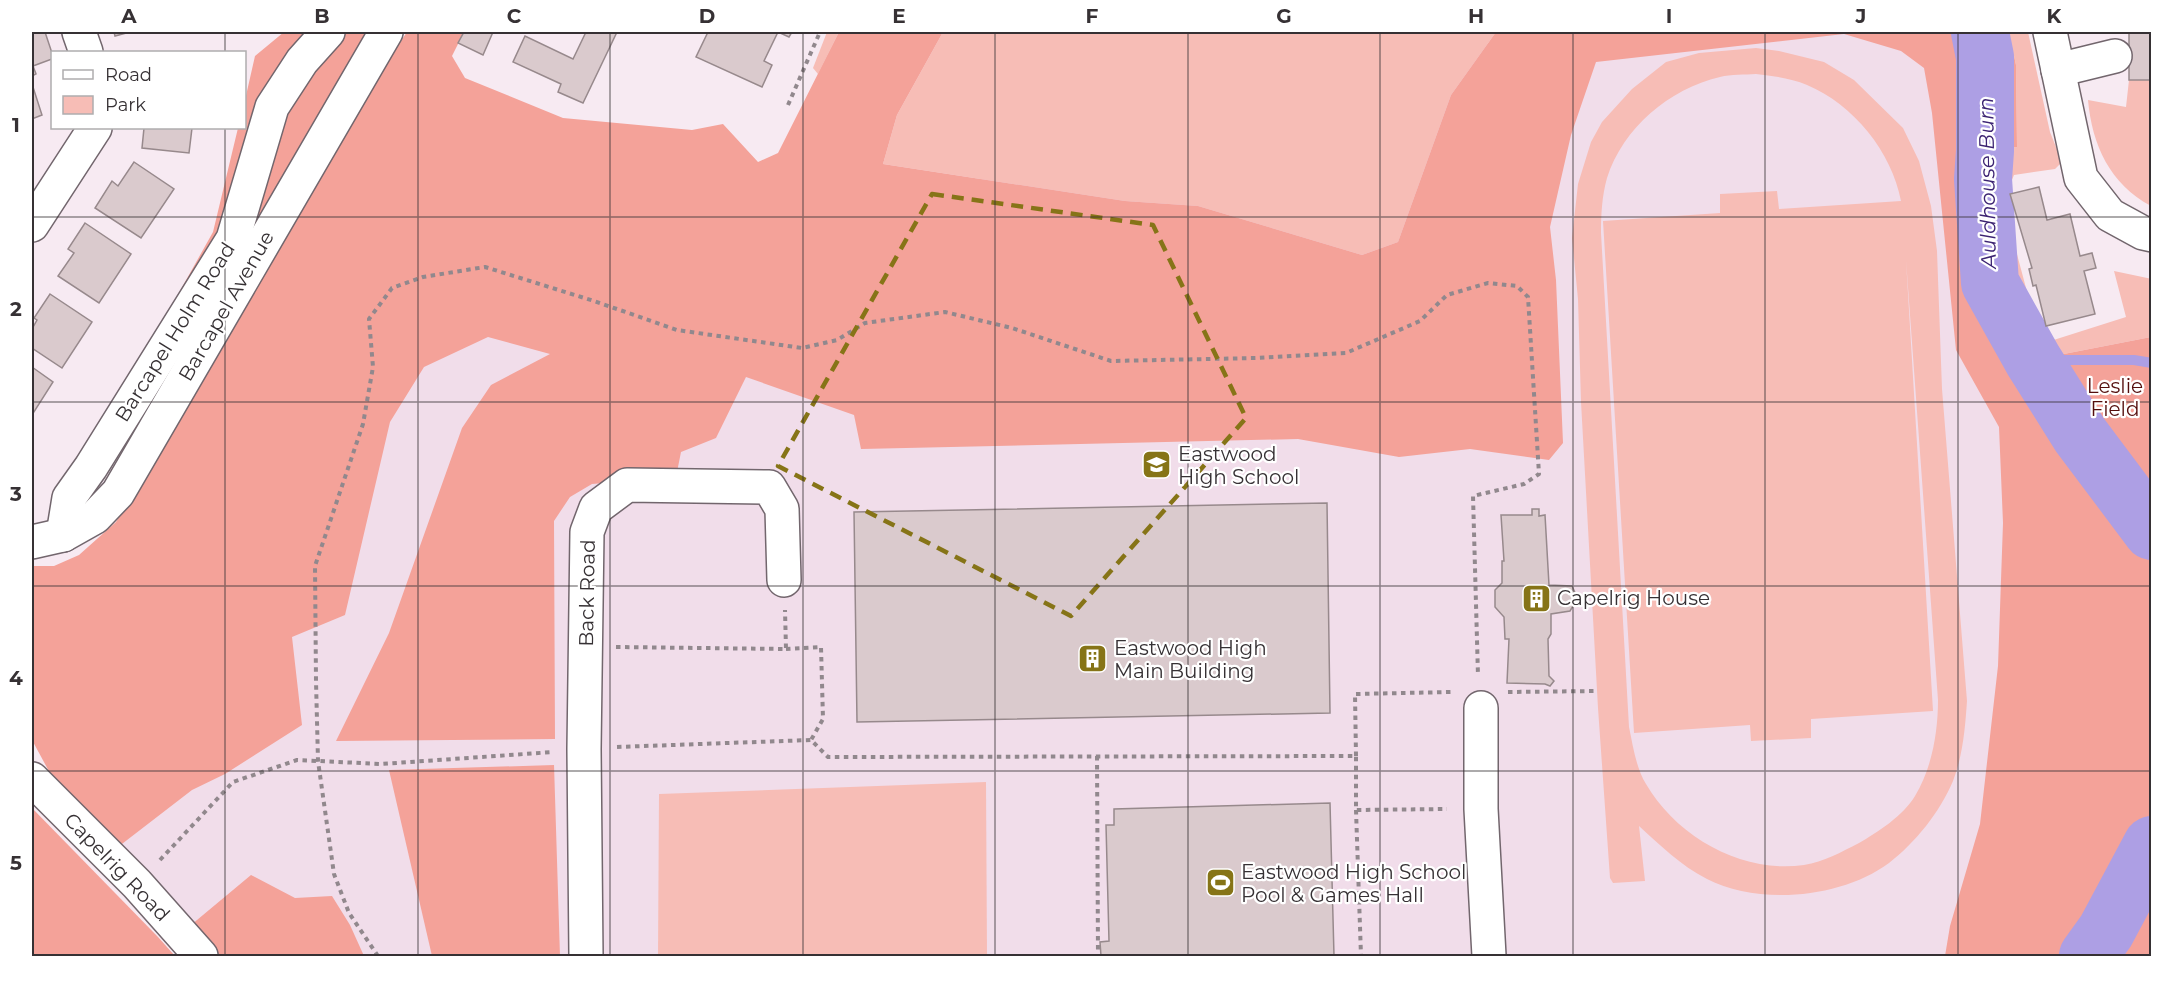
<svg xmlns="http://www.w3.org/2000/svg" width="2183" height="988" font-family="Montserrat,sans-serif">
  <style>
    .built { fill: #f1ddea }
    .green { fill: #f7bdb6; fill-rule: evenodd }
    .forest { fill: #f4a299 }
    .lines { fill: none; stroke-linecap: round; stroke-linejoin: round }
    .stream { stroke: #ad9fe4; stroke-width: 10 }
    .river { stroke: #ad9fe4; stroke-width: 58 }
    .building { fill: #dacacd; stroke: #97898c; stroke-width: 1.5 }
    .minor-casing { stroke: #72666d; stroke-width: 36 }
    .path { stroke: #91888d; stroke-width: 4; stroke-dasharray: 4.5 4.5; stroke-linecap: butt }
    .minor { stroke: #fff; stroke-width: 33 }
    .marked { fill: none; stroke: #867417; stroke-width: 4.5; stroke-dasharray: 12 8; stroke-linejoin: round }
    .grid { fill: none; stroke: #363134; stroke-width: 1.5; stroke-opacity: 0.55 }
    .labels { text-anchor: middle; dominant-baseline: central; stroke-width: 4.5; stroke-linejoin: round; paint-order: stroke }
    .street-label { font-size: 20px; fill: #363134; stroke: #fff }
    .park-label { font-size: 20px; fill: #550e0d; stroke: #fff }
    .poi-label { font-size: 20px; fill: #363134; stroke: #fff; text-anchor: start }
    .water-label { font-size: 21px; font-style: italic; fill: #3c2372; stroke: #fff }
    .neatline { fill: none; stroke: #363134; stroke-width: 2 }
    .grid-label { font-size: 20px; text-anchor: middle; font-weight: bold; fill: #363134 }
  </style>
  <rect width="100%" height="100%" fill="#f7eaf2"/>
  <path class="built" d="M1534,32H1980L1983,179L1990,283L2088,956H221L51,775L290,273L754,239Z"/>
  <g class="green">
    <path d="M827,32H839L818,74L813,68Z"/>
    <path d="M943,32H1496L1451,95L1398,242L1362,255L1198,206L1125,201L883,164L897,115Z"/>
    <path d="M2009,32H2028L2050,132L2062,162L2055,169L2014,175L2003,202L2041,344L2126,317L2114,271L2152,279L2151,337L2033,360L1990,283L1983,179L1985,151L2017,147L2016,65Z"/>
    <path d="M1756,48L1779,51L1824,62L1854,80L1903,128L1919,161L1931,206L1937,251L1942,389L1967,701C1965,729 1963,755 1953,781C1940,812 1915,843 1889,863C1842,898 1759,906 1707,879C1680,865 1661,846 1639,826L1645,881L1613,883L1610,878L1598,708L1581,402L1578,299L1572,238L1578,184L1591,142L1602,122L1632,89L1666,62L1699,53ZM1756,74C1773,76 1791,78 1807,85C1853,104 1892,152 1901,201L1779,209L1777,191L1720,194V213L1603,221L1634,733L1750,725L1751,741L1811,738V719L1933,711L1906,260L1938,700C1938,732 1932,768 1915,796C1903,816 1878,832 1859,843C1841,852 1824,862 1804,865C1742,874 1677,837 1646,784C1636,768 1633,746 1629,727L1601,233C1601,214 1602,196 1607,178C1623,128 1669,89 1720,77C1731,74 1745,75 1756,74Z"/>
    <path d="M2129,80H2151V206C2110,184 2092,145 2088,100L2126,107Z"/>
    <path d="M986,782L987,956H658L659,794Z"/>
  </g>
  <g class="forest">
    <path d="M284,32H371L197,323L171,307L213,232L238,128H244L245,100L255,56Z"/>
    <path d="M407,32H464L452,56L465,78L563,118L692,130L723,124L758,162L778,153L839,32H943L897,115L883,164L1125,201L1198,206L1362,255L1398,242L1451,95L1496,32H2009L2016,65L2017,147L1985,151L1983,179L1990,283L2033,360L2151,337V956H1945L1950,926L1980,824L1998,666L2003,523L1999,427L1956,350L1932,113L1924,68L1901,51L1844,34L1596,62L1571,135L1550,227L1556,280L1563,443L1549,460L1470,449L1399,457L1298,439L861,449L854,415L746,377L716,438L681,452L676,477L592,484L570,497L554,521L555,739L336,741L389,633L462,428L491,385L550,354L488,337L424,367L390,422L345,615L292,637L302,725L225,774L192,790L118,847L51,775L32,740V566H54L79,555L116,522L334,141Z"/>
    <path d="M554,765L560,956H432L389,770Z"/>
    <path d="M32,808L158,937L175,956H32Z"/>
    <path d="M251,875L295,898L332,896L350,925L364,956H221L191,925Z"/>
  </g>
  <g class="lines">
    <path class="stream" d="M2033,360H2134L2152,363"/>
    <g class="river">
      <path d="M1980,32L1985,57V151L1983,179L1990,283L2033,360L2080,435L2152,531"/>
      <path d="M2088,956L2106,931L2152,845"/>
    </g>
  </g>
  <g class="building">
    <path d="M32,32H45L52,53V59L33,66L36,74L32,76Z"/>
    <path d="M114,32H130L115,36Z"/>
    <path d="M464,32H493L483,55L458,43Z"/>
    <path d="M586,32H617L583,103L558,92L561,84L513,62L525,36L573,59Z"/>
    <path d="M708,32H792L789,37L778,32L764,61L772,65L762,87L696,57Z"/>
    <rect x="2129" y="32" width="23" height="48"/>
    <path d="M32,84L42,115L32,119Z"/>
    <path d="M144,128H192L189,153L142,148Z"/>
    <path d="M134,162L174,189L141,238L95,208L112,181L118,186Z"/>
    <path d="M2039,187L2047,220L2070,214L2080,256L2092,253L2096,268L2084,271L2095,314L2046,326L2036,285L2033,286L2029,269L2032,268L2010,194Z"/>
    <path d="M85,223L131,254L99,303L58,276L74,253L68,249Z"/>
    <path d="M50,294L92,322L62,368L32,348V329L37,320L34,318Z"/>
    <path d="M32,367L53,382L32,415Z"/>
    <path d="M1327,503L1330,713L857,722L854,512Z"/>
    <path d="M1532,509H1539V516L1545,515L1549,585L1572,586L1576,595V601L1570,611L1551,614V634L1548,639L1549,676L1554,681L1550,686L1545,684L1507,683L1509,639H1505L1504,617L1495,607V590L1502,583V561H1504L1501,515H1532Z"/>
    <path d="M1330,803L1334,956H1101L1100,942L1109,941L1106,825H1114V809Z"/>
  </g>
  <g class="lines">
    <defs>
      <g id="minor">
        <path d="M79,32L86,52"/>
        <path d="M2050,32L2081,178L2110,215L2143,233L2152,235"/>
        <path d="M2058,70L2115,56"/>
        <path d="M32,225L95,128"/>
        <path d="M63,535L69,498L91,467L233,239L272,107L302,61L328,32"/>
        <path d="M32,542L63,535L95,517L118,493L386,32"/>
        <path d="M1481,708V809L1489,956"/>
        <path d="M32,779L137,884L201,956"/>
        <path d="M586,956L584,749L587,532L596,508L627,485L769,487L782,509L784,580"/>
      </g>
    </defs>
    <use href="#minor" class="minor-casing"/>
    <g class="path">
      <path d="M788,105L820,32"/>
      <path d="M616,647L786,649L785,610"/>
      <path d="M786,649L821,647L823,719L811,740"/>
      <path d="M1508,692L1597,691"/>
      <path d="M617,747L811,740L828,757L1356,756V810L1447,809"/>
      <path d="M1097,756L1098,956"/>
      <path d="M1356,756L1355,694L1452,692"/>
      <path d="M1356,810L1361,956"/>
      <path d="M160,860L233,782L297,760L381,764L553,752"/>
      <path d="M378,956L349,913L334,874L318,761L316,681L315,566L363,424L373,367L369,319L392,288L423,277L485,267L594,301L677,330L802,348L837,340L865,323L945,312L1012,328L1111,361L1256,358L1346,353L1420,321L1447,295L1488,283L1517,286L1528,297L1539,474L1524,484L1473,496L1478,676"/>
    </g>
    <use href="#minor" class="minor"/>
  </g>
  <path class="marked" d="M932,194L1153,225L1246,418L1071,616L778,466Z"/>
  <path class="grid" d="M225,32V52M418,32V956M610,32V956M803,32V956M995,32V956M1188,32V956M1380,32V956M1573,32V956M1765,32V956M1958,32V956M225,128V956M32,217H2152M32,402H2152M32,586H2152M32,771H2152"/>
  <defs>
    <symbol id="school-square" viewBox="-11 -11 22 22"><rect x="-9" y="-9" width="18" height="18" rx="4" fill="#867417" stroke="#fff"/><path d="M0-5L7-2L0 1L-7-2ZM-4 1L0 2.5L4 1V4Q0 6-4 4Z" fill="#fff"/></symbol>
    <symbol id="building-square" viewBox="-11 -11 22 22"><rect x="-9" y="-9" width="18" height="18" rx="4" fill="#867417" stroke="#fff"/><path d="M-4-6H4V6H1V3H-1V6H-4ZM-2.5-4.3h1.7v1.8h-1.7ZM.8-4.3h1.7v1.8H.8ZM-2.5-1h1.7V.8h-1.7ZM.8-1h1.7V.8H.8Z" fill="#fff"/></symbol>
    <symbol id="stadium-square" viewBox="-11 -11 22 22"><rect x="-9" y="-9" width="18" height="18" rx="4" fill="#867417" stroke="#fff"/><path d="M0-5a6.5 5 0 1 0 0 10a6.5 5 0 1 0 0-10ZM-3.5-1.8h7v3.6h-7Z" fill="#fff"/></symbol>
  </defs>
  <g fill-rule="evenodd">
    <use href="#school-square" x="1140" y="448" width="33" height="33"/>
    <use href="#building-square" x="1520" y="582" width="33" height="33"/>
    <use href="#building-square" x="1076" y="642" width="33" height="33"/>
    <use href="#stadium-square" x="1204" y="866" width="33" height="33"/>
  </g>
  <g class="labels">
    <g class="street-label">
      <text transform="translate(226 306) rotate(-60)">Barcapel Avenue</text>
      <text transform="translate(175 332) rotate(-58)">Barcapel Holm Road</text>
      <text transform="translate(587 593) rotate(-89)">Back Road</text>
      <text transform="translate(117 867) rotate(46)">Capelrig Road</text>
    </g>
    <g class="park-label">
      <text x="2115" y="386">Leslie<tspan x="2115" dy="23">Field</tspan></text>
    </g>
    <g class="poi-label">
      <text x="1178" y="454">Eastwood<tspan x="1178" dy="23">High School</tspan></text>
      <text x="1557" y="598">Capelrig House</text>
      <text x="1114" y="648">Eastwood High<tspan x="1114" dy="23">Main Building</tspan></text>
      <text x="1241" y="872">Eastwood High School<tspan x="1241" dy="23">Pool &amp; Games Hall</tspan></text>
    </g>
    <g class="water-label">
      <text transform="translate(1987 183) rotate(-91)">Auldhouse Burn</text>
    </g>
  </g>
  <rect width="2183" height="988" fill="none" stroke="#ffffff" stroke-width="66"/>
  <rect x="51" y="51" width="195" height="78" fill="#ffffff" stroke="#afadae" stroke-width="1.5"/>
  <rect x="63" y="70" width="30" height="9" fill="#ffffff" stroke="#afadae" stroke-width="1.5"/>
  <text x="105" y="81" font-size="18" fill="#363134">Road</text>
  <rect x="63" y="96" width="30" height="18" fill="#f7bdb6" stroke="#afadae" stroke-width="1.5"/>
  <text x="105" y="111" font-size="18" fill="#363134">Park</text>
  <rect x="33" y="33" width="2117" height="922" class="neatline"/>
  <g class="grid-label">
    <text x="129" y="23">A</text>
    <text x="322" y="23">B</text>
    <text x="514" y="23">C</text>
    <text x="707" y="23">D</text>
    <text x="899" y="23">E</text>
    <text x="1092" y="23">F</text>
    <text x="1284" y="23">G</text>
    <text x="1476" y="23">H</text>
    <text x="1669" y="23">I</text>
    <text x="1861" y="23">J</text>
    <text x="2054" y="23">K</text>
    <text x="16" y="132">1</text>
    <text x="16" y="316">2</text>
    <text x="16" y="501">3</text>
    <text x="16" y="685">4</text>
    <text x="16" y="870">5</text>
  </g>
</svg>
